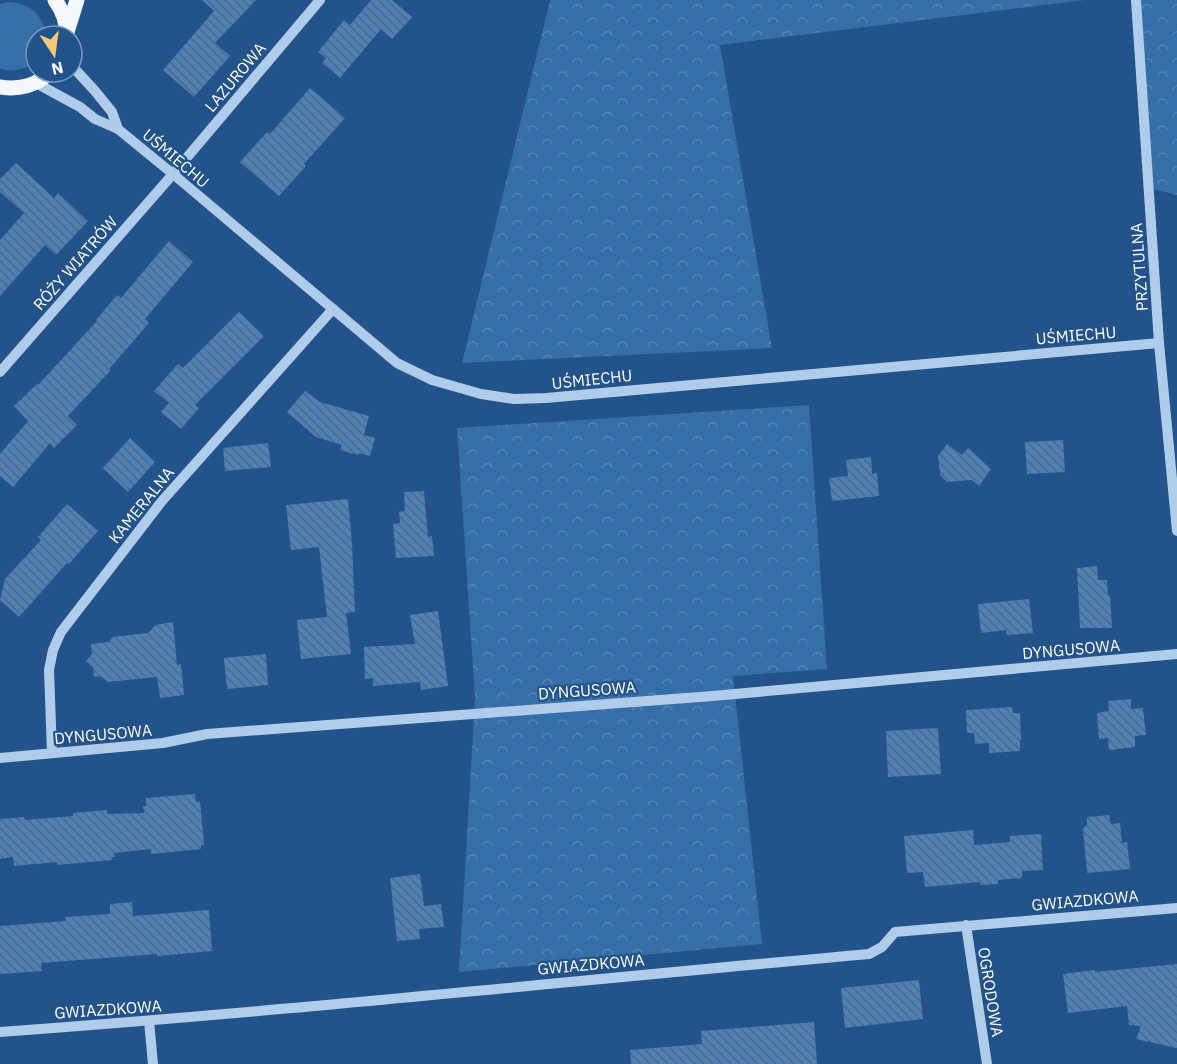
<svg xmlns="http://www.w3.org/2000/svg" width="1177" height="1064" font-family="'IBM Plex Sans',sans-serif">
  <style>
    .green { fill: #366ea7 }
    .forest { fill: url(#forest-crowns) }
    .building { fill: url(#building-back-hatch) }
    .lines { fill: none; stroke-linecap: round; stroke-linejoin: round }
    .minor { stroke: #afccea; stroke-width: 10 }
    .major { stroke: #f3f8fe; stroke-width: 15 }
    .labels { text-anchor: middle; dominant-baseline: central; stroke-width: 4.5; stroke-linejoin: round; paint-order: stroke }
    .street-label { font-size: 16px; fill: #fff; stroke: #22538a }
  </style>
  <defs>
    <pattern id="forest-crowns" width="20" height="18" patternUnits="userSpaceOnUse" patternTransform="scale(1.5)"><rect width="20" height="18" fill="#366ea7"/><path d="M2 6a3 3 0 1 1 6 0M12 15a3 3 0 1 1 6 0" fill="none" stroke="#5484b4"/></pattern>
    <pattern id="building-back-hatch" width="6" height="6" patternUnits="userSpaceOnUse" patternTransform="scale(1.5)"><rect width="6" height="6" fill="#4f80b3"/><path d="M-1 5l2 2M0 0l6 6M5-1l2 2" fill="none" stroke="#4e6985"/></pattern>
  </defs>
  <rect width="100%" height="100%" fill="#22538a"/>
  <path class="green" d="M10,2C30,4 44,15 46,36H36V61C25,70 14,72 0,69V4Z"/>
  <g class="forest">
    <path d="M550,0H1085L720,45L772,348L462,363Z"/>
    <path d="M1136,0H1177V195L1149,188Z"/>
    <path d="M809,405L827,669L733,676L762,944L459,972L475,698L457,428Z"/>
  </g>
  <g class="building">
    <path d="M202,0H256L215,43L230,56L194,97L163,70L214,11Z"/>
    <path d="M371,0H392L412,17L392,39L381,29L340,78L322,63L326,58L318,52L344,20L350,25Z"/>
    <path d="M310,88L345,118L304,164L306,166L279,196L240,162L267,132L270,134Z"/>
    <path d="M16,163L54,198L58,193L88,221L56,255L45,245L0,296V240L24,213L0,192V179Z"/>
    <path d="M169,241L193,262L145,319L149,323L109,369L111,370L68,416L77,425L54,448L50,443L13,487L0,476V454L28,421L14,406L37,384L38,385L97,321L96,320L117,295L121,298Z"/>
    <path d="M239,312L264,336L195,405L199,408L181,429L161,412L169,403L154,391L178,364L183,368Z"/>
    <path d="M305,391L320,402L369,416L364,435L375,438L370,456L359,453L358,455L340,450L342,445L316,437L287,412Z"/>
    <path d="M130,438L155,462L128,492L103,468Z"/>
    <path d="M1063,440L1065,472L1027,474L1025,442Z"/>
    <path d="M268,443L271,467L225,471L223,448Z"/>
    <path d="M947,444L962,455L968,448L991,469L979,486L972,480L947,482L940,475L938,456Z"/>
    <path d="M871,457L872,474L877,473L879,496L832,501L829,478L848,476L846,460Z"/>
    <path d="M424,491L428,537L432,536L434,556L396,558L393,524L400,523L399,512L405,511L404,492Z"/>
    <path d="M348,499L352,544L355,612L346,613L351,654L301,659L297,620L327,617L319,547L291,550L286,505Z"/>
    <path d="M67,504L98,531L69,564L67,563L19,617L0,600L5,579L41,540L38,537Z"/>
    <path d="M1097,566L1098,580H1107L1108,595H1110L1112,628H1080L1077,568Z"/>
    <path d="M1029,599L1033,633L1007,635L1006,630L981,633L978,604Z"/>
    <path d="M438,611L448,686L421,690L420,682L373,686V678L365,679L364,647L415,644L410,615Z"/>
    <path d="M173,622L177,665L181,664L184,695L160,698L157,677L108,682L100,676L94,677L93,667L86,661L92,654L91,644L109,642L113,637L148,633L156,625Z"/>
    <path d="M266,654L268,685L227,689L224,658Z"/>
    <path d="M1131,699V709L1143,708L1146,735L1135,736V747L1109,750L1108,738L1099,739L1097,713L1109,711L1108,701Z"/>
    <path d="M1012,707L1013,713H1020L1021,740H1020V751L989,753V743L975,744L974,733H967L966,710Z"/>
    <path d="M938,728L941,774L888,777L886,731Z"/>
    <path d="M195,794L196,802L200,801L204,845H201V849L151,854V849L114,853L115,857H112V860L57,865V862L14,866L13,857L0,859V819L24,817L25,820L73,816V813L107,810V814L144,813L143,806H146V798Z"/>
    <path d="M1109,815L1111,824L1120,823L1122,843L1127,842L1130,869L1087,873L1083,829L1087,824V817Z"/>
    <path d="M973,830L974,845L1010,842V836L1041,834L1043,870L1022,871V878L998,880V884L980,885V882L925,887L923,872L907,873L904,836Z"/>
    <path d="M420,874L424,906L441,904L444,927L419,929L420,939L397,941L390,878Z"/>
    <path d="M132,902L133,916L209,910L212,951L157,956V954L41,963L42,971L0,974V926L66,921L65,917L110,914V904Z"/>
    <path d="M1177,964V1048L1136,1039L1141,1026L1129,1025L1127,1006L1068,1013L1063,974L1095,970V972Z"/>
    <path d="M919,980L923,1019L845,1028L841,988Z"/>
    <path d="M814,1022L817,1064H631L630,1050L702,1044L701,1031Z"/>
  </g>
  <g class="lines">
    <g class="minor">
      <path d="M1136,0L1159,343L1177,531"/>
      <path d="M72,66L95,91L112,112L118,129"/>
      <path d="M36,83L80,107L95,119L118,129L173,174L397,363L432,380L481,394L514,399L546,398L1159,343"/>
      <path d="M0,372L173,174L320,0"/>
      <path d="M52,753L49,670L53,650L61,632L162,501L333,309"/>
      <path d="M0,758L163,743L207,734L713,696L1177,654"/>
      <path d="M966,925L987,1064"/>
      <path d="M149,1021L153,1064"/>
      <path d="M0,1032C290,1011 579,980 869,954L882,947L895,932L1177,908"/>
    </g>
    <g class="major">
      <path d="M55,0C63,11 67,23 67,36"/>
      <path d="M67,32L77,0"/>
      <path d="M0,87C18,90 37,86 50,72"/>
    </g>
  </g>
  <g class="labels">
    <g class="street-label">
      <text transform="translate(235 77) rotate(-50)">LAZUROWA</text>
      <text transform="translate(176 158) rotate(40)">UŚMIECHU</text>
      <text transform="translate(75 263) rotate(-49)">RÓŻY WIATRÓW</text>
      <text transform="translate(1139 267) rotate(-94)">PRZYTULNA</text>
      <text transform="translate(1076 335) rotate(-5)">UŚMIECHU</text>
      <text transform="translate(592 379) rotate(-6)">UŚMIECHU</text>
      <text transform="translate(141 505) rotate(-51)">KAMERALNA</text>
      <text transform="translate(1071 649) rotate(-5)">DYNGUSOWA</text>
      <text transform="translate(587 690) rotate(-4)">DYNGUSOWA</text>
      <text transform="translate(103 734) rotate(-5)">DYNGUSOWA</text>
      <text transform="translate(1085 900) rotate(-5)">GWIAZDKOWA</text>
      <text transform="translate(591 964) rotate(-5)">GWIAZDKOWA</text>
      <text transform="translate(991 992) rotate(81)">OGRODOWA</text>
      <text transform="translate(108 1009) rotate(-4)">GWIAZDKOWA</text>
    </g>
  </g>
  <g transform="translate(54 54) rotate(167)"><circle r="28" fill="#22538a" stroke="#7a98b9" stroke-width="1.5"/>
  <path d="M0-4.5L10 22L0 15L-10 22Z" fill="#f6cb71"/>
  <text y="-9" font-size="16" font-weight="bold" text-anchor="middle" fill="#ffffff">N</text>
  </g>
</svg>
